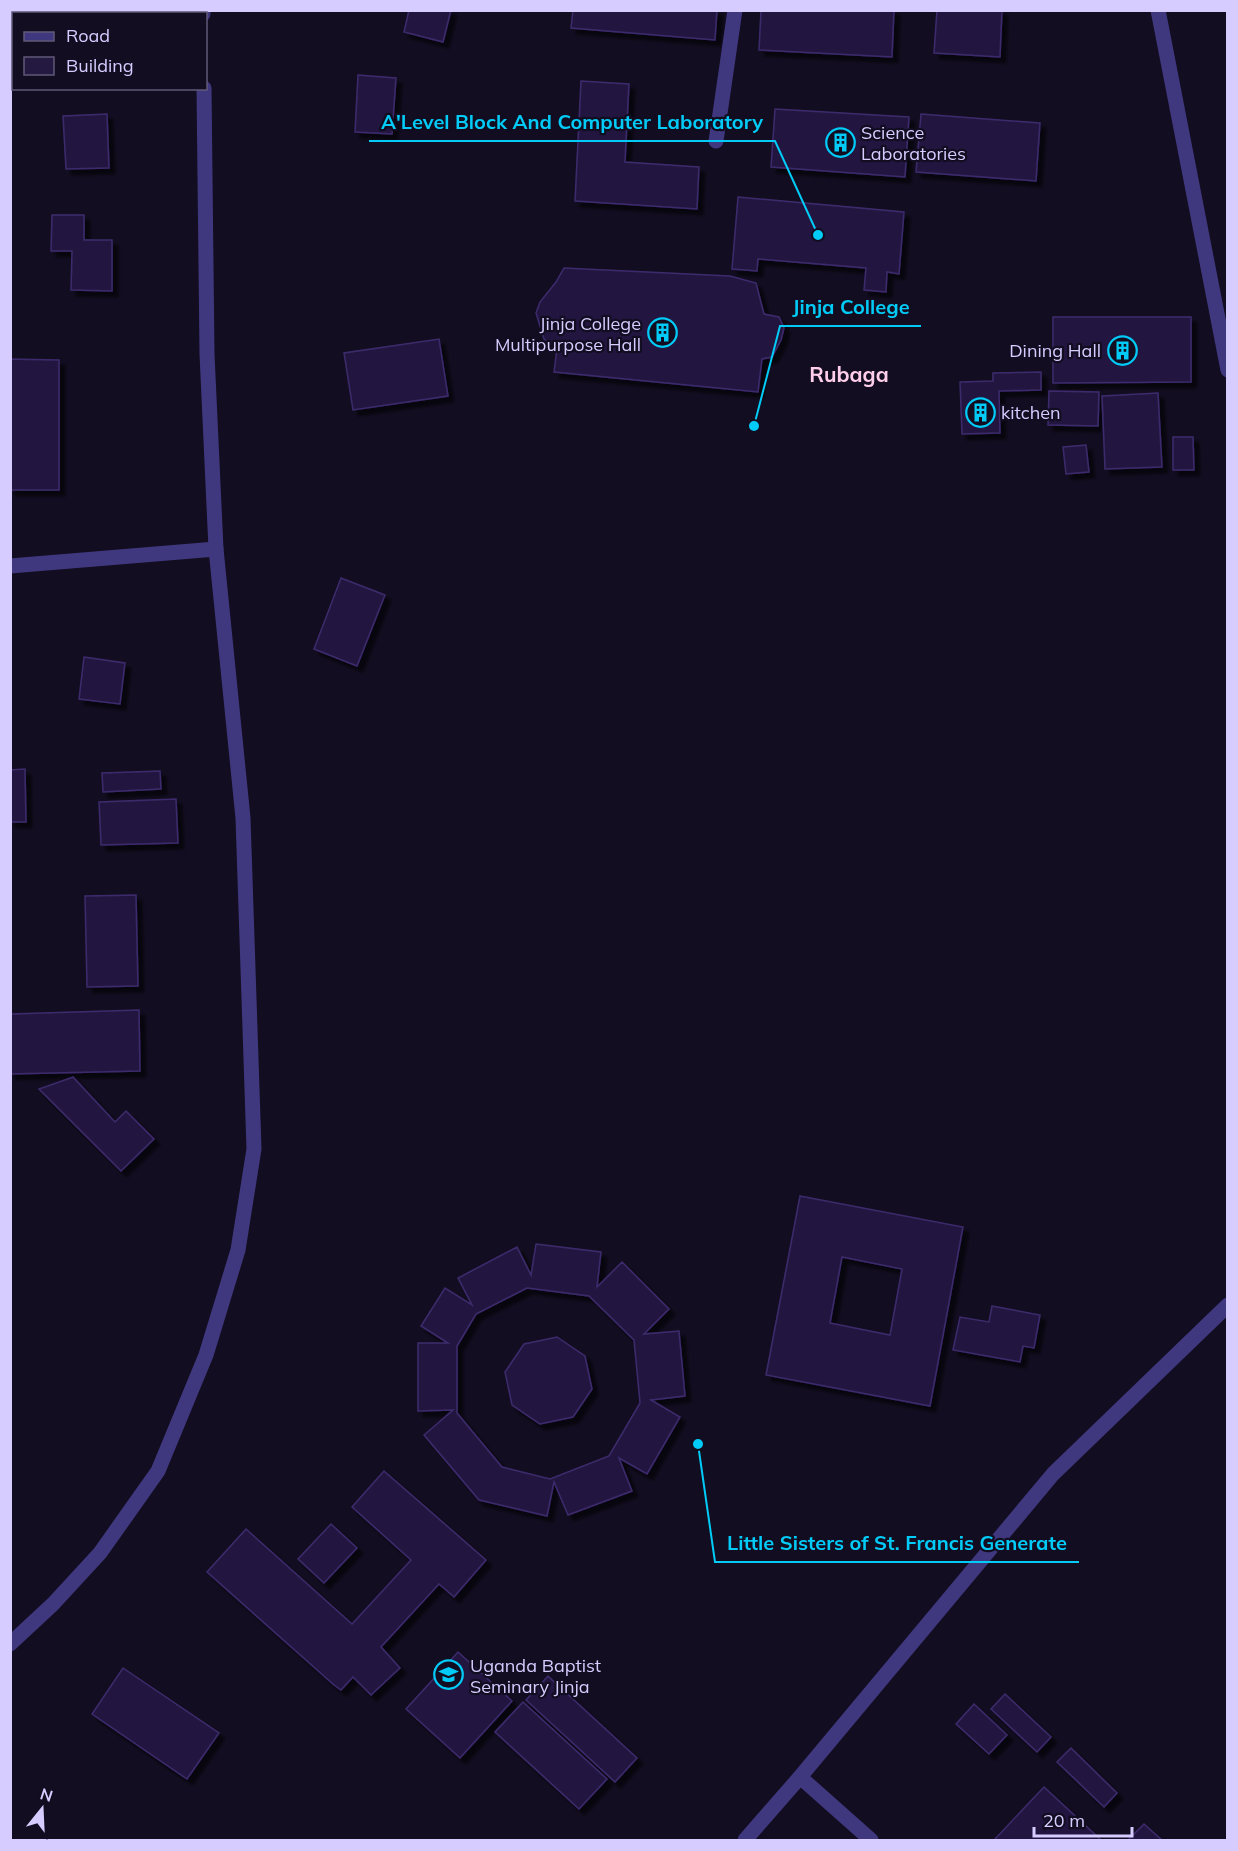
<svg xmlns="http://www.w3.org/2000/svg" width="1238" height="1851" font-family="Mulish,sans-serif">
  <style>
    .building { fill: #241941; stroke: #3d2b6d; stroke-width: 1.5; fill-rule: evenodd; filter: url(#shadow) }
    .lines { fill: none; stroke-linecap: round; stroke-linejoin: round }
    .lane { stroke: #40387f; stroke-width: 15 }
    .street { stroke: #40387f; stroke-width: 15 }
    .labels { text-anchor: middle; dominant-baseline: central; stroke-width: 4.5; stroke-linejoin: round; paint-order: stroke }
    .poi-label { font-size: 18px; fill: #d6ccff; stroke: #120d20; text-anchor: start }
    .quarter-label { font-size: 21px; font-weight: bold; fill: #ffceea; stroke: #120d20 }
    .leader { fill: none; stroke: #01cbf6; stroke-width: 2 }
    .callout-dot { fill: #01cbf6; stroke: #120d20; stroke-width: 2 }
    .callout-label { font-size: 20px; text-anchor: middle; font-weight: bold; fill: #01cbf6; stroke: #120d20; stroke-width: 4.5; stroke-linejoin: round; paint-order: stroke }
  </style>
  <defs>
    <filter id="shadow"><feDropShadow dx="5.5" dy="5.5" stdDeviation="1.5" flood-color="#0009"/></filter>
  </defs>
  <rect width="100%" height="100%" fill="#120d20"/>
  <g class="building">
    <path d="M10,10H116V14H14V31H10Z"/>
    <path d="M409,10H451L443,42L404,32Z"/>
    <path d="M573,10H717L715,40L571,28Z"/>
    <path d="M761,10H894L892,57L759,50Z"/>
    <path d="M937,10H1002L1000,57L934,53Z"/>
    <path d="M358,75L396,78L392,134L355,132Z"/>
    <path d="M581,81L629,84L625,162L699,167L697,209L575,201Z"/>
    <path d="M775,109L909,117L905,177L771,167Z"/>
    <path d="M107,114L109,168L66,169L63,116Z"/>
    <path d="M921,114L1040,123L1036,181L916,172Z"/>
    <path d="M738,197L904,212L899,274L887,272L886,292L864,290L866,268L758,259L757,271L732,269Z"/>
    <path d="M52,215H84V240H112V291L71,290L72,251H51Z"/>
    <path d="M564,268L730,276L756,283L764,314L779,317L784,328L781,340L772,357L762,359L758,392L554,372L557,348L544,339L536,313L540,302L556,282Z"/>
    <path d="M1053,317H1191V382L1053,383Z"/>
    <path d="M439,339L448,396L353,410L344,353Z"/>
    <path d="M10,359L59,360V490H10Z"/>
    <path d="M1041,372V390L999,391L1000,433L962,434L960,382L993,381V373Z"/>
    <path d="M1049,391L1099,392L1098,426L1048,425Z"/>
    <path d="M1158,393L1162,467L1105,469L1102,396Z"/>
    <path d="M1173,437H1193L1194,470H1173Z"/>
    <path d="M1086,445L1089,472L1066,474L1063,447Z"/>
    <path d="M341,578L385,595L357,666L314,649Z"/>
    <path d="M84,657L125,663L120,704L79,699Z"/>
    <path d="M25,769L26,822H10V770Z"/>
    <path d="M160,771L161,789L103,792L102,773Z"/>
    <path d="M176,799L178,843L101,845L99,802Z"/>
    <path d="M136,895L138,986L87,987L85,896Z"/>
    <path d="M139,1010L140,1071L10,1074V1014Z"/>
    <path d="M73,1077L115,1122L126,1111L154,1139L121,1171L39,1089Z"/>
    <path d="M800,1196L963,1227L930,1406L766,1375ZM842,1257L902,1269L890,1335L830,1323Z"/>
    <path d="M536,1244L601,1252L597,1287L622,1262L669,1309L644,1334L679,1331L685,1396L651,1400L680,1417L647,1474L619,1458L632,1491L568,1515L554,1482L547,1516L479,1500L424,1435L453,1410L418,1411V1343H448L421,1326L445,1288L472,1305L458,1278L517,1247L531,1275ZM527,1288L589,1296L634,1340L640,1403L609,1456L550,1479L502,1467L457,1413V1346L476,1314Z"/>
    <path d="M992,1306L1040,1315L1034,1348L1023,1346L1020,1362L953,1350L960,1317L989,1322Z"/>
    <path d="M557,1337L585,1356L592,1389L573,1417L540,1424L512,1405L505,1372L524,1344Z"/>
    <path d="M384,1471L486,1560L454,1597L439,1584L381,1647L400,1668L371,1695L353,1677L341,1690L334,1685L207,1572L246,1529L352,1624L411,1560L352,1507Z"/>
    <path d="M331,1524L357,1548L324,1583L298,1559Z"/>
    <path d="M458,1652L512,1701L460,1758L406,1709Z"/>
    <path d="M123,1668L219,1733L187,1779L92,1714Z"/>
    <path d="M548,1676L637,1758L615,1782L526,1700Z"/>
    <path d="M1005,1694L1051,1737L1037,1752L991,1709Z"/>
    <path d="M523,1702L607,1779L579,1809L495,1732Z"/>
    <path d="M974,1704L1007,1735L989,1754L956,1724Z"/>
    <path d="M1071,1748L1117,1793L1104,1807L1057,1762Z"/>
    <path d="M1044,1787L1100,1839L1099,1840H997L995,1839Z"/>
    <path d="M1144,1824L1162,1840H1128Z"/>
  </g>
  <g class="lines">
    <g class="lane">
      <path d="M1158,10L1228,370"/>
      <path d="M716,141L735,10"/>
    </g>
    <g class="street">
      <path d="M203,10V14"/>
      <path d="M10,566L216,549"/>
      <path d="M10,1644L53,1604L100,1553L158,1471L206,1355L238,1250L254,1149L243,818L216,549L207,354L204,88"/>
      <path d="M800,1777L871,1840"/>
      <path d="M745,1840L800,1777L1053,1474L1228,1305"/>
    </g>
  </g>
  <defs>
    <symbol id="building-ring" viewBox="-11 -11 22 22"><circle r="9.5" fill="#120d20" stroke="#01cbf6" stroke-width="1.5"/><path d="M-4-6H4V6H1V3H-1V6H-4ZM-2.5-4.3h1.7v1.8h-1.7ZM.8-4.3h1.7v1.8H.8ZM-2.5-1h1.7V.8h-1.7ZM.8-1h1.7V.8H.8Z" fill="#01cbf6"/></symbol>
    <symbol id="university-ring" viewBox="-11 -11 22 22"><circle r="9.5" fill="#120d20" stroke="#01cbf6" stroke-width="1.5"/><path d="M0-5L7-2L0 1L-7-2ZM-4 1L0 2.5L4 1V4Q0 6-4 4Z" fill="#01cbf6"/></symbol>
  </defs>
  <g fill-rule="evenodd">
    <use href="#building-ring" x="824" y="126" width="33" height="33"/>
    <use href="#building-ring" x="646" y="316" width="33" height="33"/>
    <use href="#building-ring" x="1106" y="334" width="33" height="33"/>
    <use href="#building-ring" x="964" y="396" width="33" height="33"/>
    <use href="#university-ring" x="432" y="1658" width="33" height="33"/>
  </g>
  <g class="labels">
    <g class="poi-label">
      <text x="861" y="132">Science<tspan x="861" dy="21">Laboratories</tspan></text>
      <text x="641" y="323" text-anchor="end">Jinja College<tspan x="641" dy="21">Multipurpose Hall</tspan></text>
      <text x="1101" y="350" text-anchor="end">Dining Hall</text>
      <text x="1001" y="412">kitchen</text>
      <text x="470" y="1665">Uganda Baptist<tspan x="470" dy="21">Seminary Jinja</tspan></text>
    </g>
    <g class="quarter-label">
      <text x="849" y="374">Rubaga</text>
    </g>
  </g>
  <path class="leader" d="M818 235L775 141H369M754 426L780 326H921M698 1444L715 1562H1079"/>
  <g class="callout-dot">
    <circle cx="818" cy="235" r="6"/>
    <circle cx="754" cy="426" r="6"/>
    <circle cx="698" cy="1444" r="6"/>
  </g>
  <g class="callout-label">
    <text x="572" y="129">A'Level Block And Computer Laboratory</text>
    <text x="851" y="314">Jinja College</text>
    <text x="897" y="1550">Little Sisters of St. Francis Generate</text>
  </g>
  <rect width="1238" height="1851" fill="none" stroke="#d6ccff" stroke-width="24"/>
  <rect x="12" y="12" width="195" height="78" fill="#120d20" stroke="#605979" stroke-width="1.5"/>
  <rect x="24" y="32" width="30" height="9" fill="#40387f" stroke="#605979" stroke-width="1.5"/>
  <text x="66" y="42" font-size="18" fill="#d6ccff">Road</text>
  <rect x="24" y="57" width="30" height="18" fill="#241941" stroke="#605979" stroke-width="1.5"/>
  <text x="66" y="72" font-size="18" fill="#d6ccff">Building</text>
  <g transform="translate(42 1809) rotate(18)" stroke="#120d20" stroke-width="4.5" paint-order="stroke">
  <path d="M0-4.5L10 22L0 15L-10 22Z" fill="#d6ccff"/>
  <text y="-9" font-size="16" font-weight="bold" text-anchor="middle" fill="#d6ccff">N</text>
  </g>
  <path d="M1034 1827v9h98v-9" fill="none" stroke="#d6ccff" stroke-width="3"/>
  <text x="1043" y="1827" font-size="18" fill="#d6ccff" stroke="#120d20" stroke-width="4.5" paint-order="stroke">20 m</text>
</svg>
